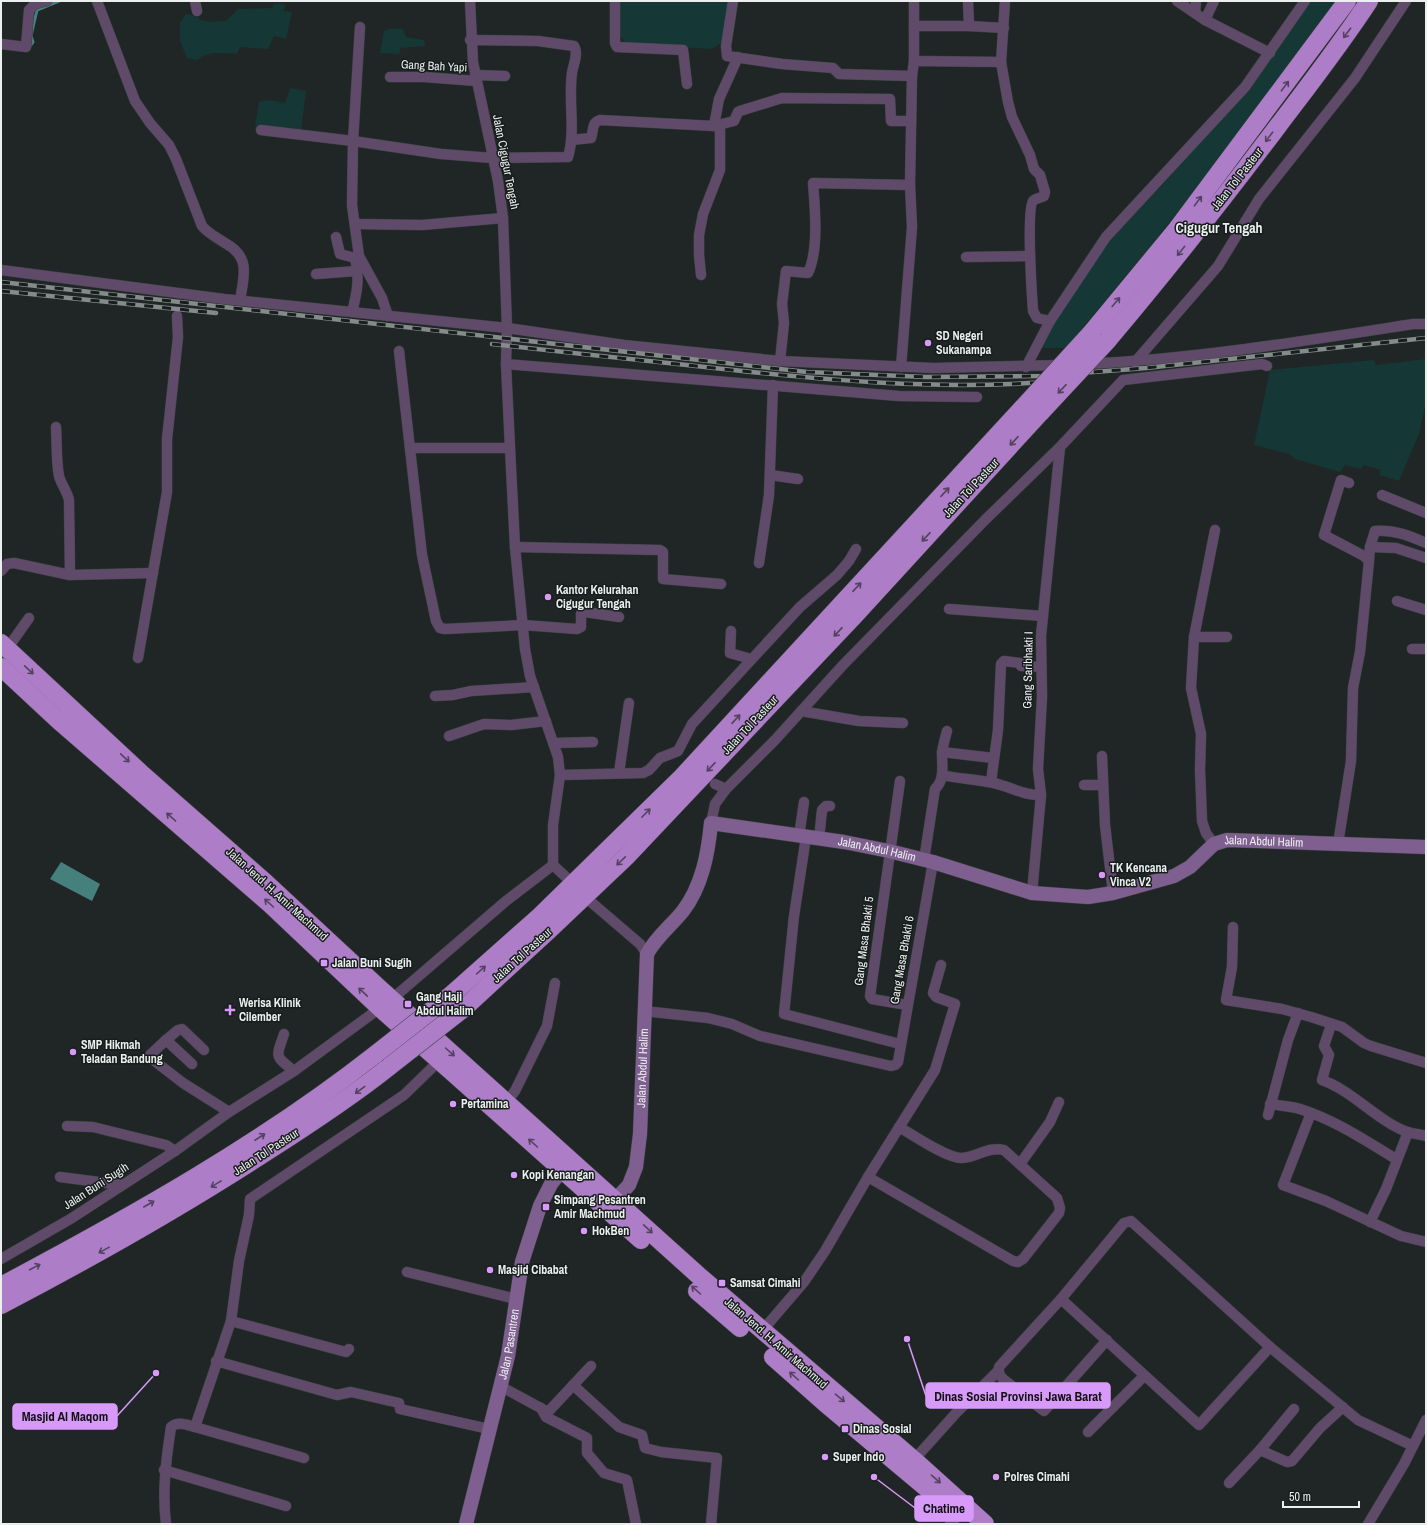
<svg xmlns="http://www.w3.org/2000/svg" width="1427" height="1525" font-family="'Archivo Narrow',sans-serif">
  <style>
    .green { fill: #153736 }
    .water { fill: #46807d }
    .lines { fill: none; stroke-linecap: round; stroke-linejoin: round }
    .stream { stroke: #46807d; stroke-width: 3 }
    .street-casing { stroke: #3c4242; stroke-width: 11 }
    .secondary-casing { stroke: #3c4242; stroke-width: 15 }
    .highway-casing { stroke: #3c4242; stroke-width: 19 }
    .street { stroke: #5f4b69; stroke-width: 10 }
    .secondary { stroke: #7f5f8f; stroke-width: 14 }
    .highway { stroke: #ae7dc8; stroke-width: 18 }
    .rail-casing { stroke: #858a8a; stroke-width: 4.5 }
    .rail { stroke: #171d1c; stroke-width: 3; stroke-dasharray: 9; stroke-linecap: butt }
    .highway-bridge-casing { stroke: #3c4242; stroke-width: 19; stroke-linecap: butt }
    .highway-bridge { stroke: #ae7dc8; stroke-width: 18 }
    .oneway { stroke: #534361 }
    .poi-dot { fill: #d89af8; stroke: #171d1c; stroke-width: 1.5 }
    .labels { text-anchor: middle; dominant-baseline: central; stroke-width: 3; stroke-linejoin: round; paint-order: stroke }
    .street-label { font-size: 12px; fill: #ebefee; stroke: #171d1c }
    .poi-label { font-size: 12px; font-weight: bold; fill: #ebefee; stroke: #171d1c; text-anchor: start }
    .quarter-label { font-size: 14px; font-weight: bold; fill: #ebefee; stroke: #171d1c }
    .leader { fill: none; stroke: #d89af8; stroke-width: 1.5 }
    .callout-dot { fill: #d89af8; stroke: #171d1c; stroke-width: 1.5 }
    .callout { fill: #d89af8; stroke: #d89af8; stroke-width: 1.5 }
    .callout-label { font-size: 13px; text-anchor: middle; font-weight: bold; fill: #111 }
  </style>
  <rect width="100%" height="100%" fill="#202626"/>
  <g class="green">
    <path d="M618,1H730L726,40L712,49L626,44L620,35Z"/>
    <path d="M1311,1H1338L1272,94L1145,253L1066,348H1039L1056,315L1114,235L1164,183L1250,85Z"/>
    <path d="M280,3L286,5L283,11L292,12L286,39L274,36L268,49L240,47L237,54C224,53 207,51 197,60L187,58L180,41V23L186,14C194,15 196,17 202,20C210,23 218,21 226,21L238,9L272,8L274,4Z"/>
    <path d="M389,29H403L406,37L424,40L425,46L401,48L399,54L380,53L384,31Z"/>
    <path d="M290,88L306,91L301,131L263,130L255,127L259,102L268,100L285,103Z"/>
    <path d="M1426,359V403L1419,434L1399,481L1379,475L1381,470L1363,465L1361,469L1345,465L1340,472L1295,459L1289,454L1254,445L1270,370L1374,360L1376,365Z"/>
  </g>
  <path class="water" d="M61,862L100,884L92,901L50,879Z"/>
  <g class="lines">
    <path class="stream" d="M30,46L33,42L31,36L37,10L59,1"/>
    <defs>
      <g id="street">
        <path d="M97,1L135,101L150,123L169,145L176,159L202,226C209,234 216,237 225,243C251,257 244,276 240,300"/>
        <path d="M195,1L197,11"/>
        <path d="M470,1L473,62L498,181L503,218L507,328L506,364L510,448L515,547L525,649L530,676L558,757L560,775L553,825V865L567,878"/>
        <path d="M615,1V43L617,47L683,50L687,84"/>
        <path d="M733,1L726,46L727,56L782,64L833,68L839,74L912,76"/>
        <path d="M968,1L969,26"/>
        <path d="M1005,1L1001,62L1008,102L1012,117L1030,155L1034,169L1040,175L1045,192L1044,196C1041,198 1036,198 1033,201C1026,208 1032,296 1033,311L1037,318L1050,321"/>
        <path d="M1177,1L1205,20L1270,53"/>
        <path d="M1195,13L1196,1"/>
        <path d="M1205,20L1214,1"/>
        <path d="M914,26H969L1004,28"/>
        <path d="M360,27L353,141L352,205L359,256L382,298L388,316"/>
        <path d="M1,44L26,47L29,10L35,4L47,1"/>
        <path d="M914,61L1001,62"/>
        <path d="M475,75L505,76"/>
        <path d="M390,77H424L476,81"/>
        <path d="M714,126L719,99L738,57"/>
        <path d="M261,130L353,141L441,154L492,158L568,157C576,130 568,101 572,73C573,65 579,54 574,46L538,41L470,40"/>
        <path d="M571,140L591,138C594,130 591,123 600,120L714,126L734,121L738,112L740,111L782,98L890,99L891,121H911"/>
        <path d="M355,224L422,225L503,218"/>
        <path d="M336,237L340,254L355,258C360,278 357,293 352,312"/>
        <path d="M966,257L1030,256"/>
        <path d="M1,270L224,299L507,328L624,345L780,361L933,368L1063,365"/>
        <path d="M316,274L357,271"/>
        <path d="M701,275L699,255V235L703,214L720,170V125"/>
        <path d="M399,351L422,555L436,621L440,628L445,629L523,625L577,629L581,627V614L585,612L619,617"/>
        <path d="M780,361L784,323L782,304L786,271L808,273C819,250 815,208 813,183L910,185"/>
        <path d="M1135,362L1218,266L1259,199L1355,78L1406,1"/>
        <path d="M506,364L899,396L977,397"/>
        <path d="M1085,364C1195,359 1304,341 1413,324H1426"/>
        <path d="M901,367L912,227L910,185L912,76L914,61V1"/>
        <path d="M1026,367L1050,321L1106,237L1245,87L1305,1"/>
        <path d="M56,427C57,443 56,460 59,476C61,484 67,491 69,500L70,575"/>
        <path d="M410,448H510"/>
        <path d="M770,475L798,479"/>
        <path d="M1382,495L1426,513"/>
        <path d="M515,547L660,550L663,552V579L721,584"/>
        <path d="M1370,547L1396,548L1426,558"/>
        <path d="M1369,560L1370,547L1375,531C1393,529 1410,536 1426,543"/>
        <path d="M759,563L769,495L773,385"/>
        <path d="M1,571L7,564L14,563L70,575L153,573"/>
        <path d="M1397,601L1426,610"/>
        <path d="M949,609L1043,616"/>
        <path d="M731,631L730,653L751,659"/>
        <path d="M1194,637H1227"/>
        <path d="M7,649L29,618"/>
        <path d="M1412,649H1426"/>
        <path d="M138,658L167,492V439L178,337L177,316"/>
        <path d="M435,696L453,695L471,691L534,687"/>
        <path d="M801,711L859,721L903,723"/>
        <path d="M449,736L484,724L511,725L546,721"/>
        <path d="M554,743L593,742"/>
        <path d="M942,752L993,758"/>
        <path d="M1102,756L1105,825L1113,893"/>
        <path d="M619,773L629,703"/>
        <path d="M560,775L643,773L649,770L660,758L678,751L692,724L800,607L837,575L849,561L856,549"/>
        <path d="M942,775C959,779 976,779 993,783C1010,786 1023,796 1041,795"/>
        <path d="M900,781L870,996L872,999L907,1005"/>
        <path d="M991,782L998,730L1001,664L1004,661L1020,663L1021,666L1041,667"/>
        <path d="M715,784L726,789"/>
        <path d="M1084,785H1103"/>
        <path d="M711,823L715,804L726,789L775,740L843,665L986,519L1060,447L1123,380L1262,364L1267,366"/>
        <path d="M799,836L804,802"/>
        <path d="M806,837L794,916L784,1014L900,1044"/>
        <path d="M819,839L822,810L826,806H830"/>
        <path d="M1214,844L1206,833L1202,821L1200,770L1201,734L1191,688L1194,637L1215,530"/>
        <path d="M1338,844L1351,761L1353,688L1360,652L1369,561L1364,556L1324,535L1341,480L1349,483"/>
        <path d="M924,860L935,789C945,780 942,766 942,753C943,745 945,738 947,731"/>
        <path d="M1032,893L1041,795L1038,769L1042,697L1041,636L1060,447"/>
        <path d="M591,902L640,944L647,954"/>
        <path d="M1233,927L1232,967L1226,1000L1282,1009L1311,1017L1342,1027L1364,1043L1371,1046L1426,1063"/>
        <path d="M392,999L506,901L553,865"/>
        <path d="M644,1011L708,1018L732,1024L760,1036L891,1066L895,1065L898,1062L933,862"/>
        <path d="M1331,1025L1324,1046L1329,1055L1322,1080C1353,1091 1376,1120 1407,1132C1413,1134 1420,1134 1426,1136"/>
        <path d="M284,1034C276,1058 274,1055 294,1071"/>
        <path d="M166,1040L178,1030L182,1029L204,1050"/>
        <path d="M192,1064L166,1040L150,1055L152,1059L183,1083L229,1112"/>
        <path d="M506,1102L515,1091L547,1026L555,983"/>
        <path d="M1270,1104C1280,1106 1291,1106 1300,1109C1335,1120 1366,1141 1396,1159"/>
        <path d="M1311,1113L1283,1185L1326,1201L1401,1236L1426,1242"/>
        <path d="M1268,1115L1288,1040L1298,1013"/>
        <path d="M67,1126L93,1127L166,1145L175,1151"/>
        <path d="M1020,1164L1050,1122L1059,1102"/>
        <path d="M60,1177L122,1185"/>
        <path d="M868,1177L1013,1261L1018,1262L1023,1259L1059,1213L1060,1208L1057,1198L1004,1150C989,1146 977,1157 962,1158C948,1159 913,1135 899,1127"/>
        <path d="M1370,1222L1386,1189L1408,1132"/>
        <path d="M1,1259L72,1218L175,1151L229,1112L294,1071L380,1008"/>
        <path d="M407,1272L516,1299"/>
        <path d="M1061,1299L1199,1425L1270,1347"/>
        <path d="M231,1321L346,1352L349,1349"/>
        <path d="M762,1331L804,1282L825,1251L868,1177L935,1070L955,1004L936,997L933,993L941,965"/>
        <path d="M1107,1340L1044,1411L1003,1379L999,1374V1367L1008,1357L1061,1299L1124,1223L1131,1221L1270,1347L1358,1420L1413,1446"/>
        <path d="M216,1361L337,1395L351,1392L399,1403L400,1409L489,1429"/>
        <path d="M573,1385L619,1427L642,1435L645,1448L661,1452L717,1458L711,1524"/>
        <path d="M500,1386L548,1412L591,1366"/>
        <path d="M541,1408L546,1417L587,1438V1453L604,1473L627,1480L636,1524"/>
        <path d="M195,1427L231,1321L239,1261L249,1215L250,1199L404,1095L439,1061"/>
        <path d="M1088,1432L1144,1376"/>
        <path d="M1260,1450L1294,1409"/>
        <path d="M912,1462L957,1412L998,1371"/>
        <path d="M164,1470L286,1506"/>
        <path d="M1229,1483L1260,1450L1287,1462L1292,1461L1320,1428L1343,1407"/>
        <path d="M166,1524C162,1491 166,1460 171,1427C178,1421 187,1425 195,1427L304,1458"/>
        <path d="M950,1524L959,1515"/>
        <path d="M1368,1524L1404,1464L1426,1420"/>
      </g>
      <g id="secondary">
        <path id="s1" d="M615,1200L629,1185L636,1167L640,1134L647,954C656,937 671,926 683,911C702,886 708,854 711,823L844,842L889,851L933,862L1032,893L1088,897L1113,893L1174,876L1190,867L1214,844L1227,840L1426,847"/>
        <path id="s2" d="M466,1524L508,1356L522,1262L540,1206L551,1184L563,1169"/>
      </g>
      <g id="highway">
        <path d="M1092,332L1177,229L1347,1"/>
        <path d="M1108,340C1167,270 1223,199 1278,126C1309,85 1341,44 1369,1"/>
        <path d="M1,643L143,775L266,883L378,987L698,1275L914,1460L985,1524"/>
        <path d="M1,667L58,720L270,904L380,1008L641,1240"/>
        <path d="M451,995L540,916L681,778L1028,402"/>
        <path d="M463,1009L549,930L626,857L855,615L1041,412"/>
        <path d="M1,1286C131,1217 260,1145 376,1054"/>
        <path d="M697,1291L740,1328"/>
        <path d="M1,1305C91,1258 178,1209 263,1154C307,1126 350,1098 390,1066"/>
        <path d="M773,1357L825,1403L954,1511"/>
      </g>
    </defs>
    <use href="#street" class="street-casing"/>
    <use href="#secondary" class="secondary-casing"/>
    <use href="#highway" class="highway-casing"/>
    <use href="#street" class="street"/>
    <use href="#secondary" class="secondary"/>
    <use href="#highway" class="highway"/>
    <defs>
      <g id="rail">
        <path d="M1,282L807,372L926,377L1041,376L1146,368L1426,338"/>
        <path d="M1,291L216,313"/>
        <path d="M492,344C560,352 628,359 696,366C820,380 945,392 1070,380"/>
      </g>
    </defs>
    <use href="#rail" class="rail-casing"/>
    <use href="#rail" class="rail"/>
    <defs>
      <g id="highway-bridge">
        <path d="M1028,402L1092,332"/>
        <path d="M1041,412L1108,340"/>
        <path d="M376,1054L451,995"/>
        <path d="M390,1066L463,1009"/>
      </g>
    </defs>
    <use href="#highway-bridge" class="highway-bridge-casing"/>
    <use href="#highway-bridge" class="highway-bridge"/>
  </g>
  <defs><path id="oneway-shaft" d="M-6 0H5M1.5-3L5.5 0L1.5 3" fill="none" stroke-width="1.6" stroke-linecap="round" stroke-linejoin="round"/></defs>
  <g class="oneway">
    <use href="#oneway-shaft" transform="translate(1347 33) rotate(127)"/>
    <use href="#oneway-shaft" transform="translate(1285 86) rotate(-53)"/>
    <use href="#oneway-shaft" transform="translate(1269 137) rotate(127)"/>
    <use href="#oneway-shaft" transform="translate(1198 201) rotate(-53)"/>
    <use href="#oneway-shaft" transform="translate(1181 251) rotate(128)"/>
    <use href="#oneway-shaft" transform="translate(1116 302) rotate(-50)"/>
    <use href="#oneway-shaft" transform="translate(1062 389) rotate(133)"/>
    <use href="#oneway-shaft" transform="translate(1014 441) rotate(133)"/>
    <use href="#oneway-shaft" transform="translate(945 492) rotate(-47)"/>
    <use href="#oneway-shaft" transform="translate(926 537) rotate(133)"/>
    <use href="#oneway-shaft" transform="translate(857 587) rotate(-47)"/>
    <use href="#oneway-shaft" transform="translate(838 632) rotate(133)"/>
    <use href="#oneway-shaft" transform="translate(29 670) rotate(43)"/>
    <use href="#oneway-shaft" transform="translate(736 719) rotate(-47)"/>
    <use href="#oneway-shaft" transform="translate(125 758) rotate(43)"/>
    <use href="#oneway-shaft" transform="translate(711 767) rotate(133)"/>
    <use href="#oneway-shaft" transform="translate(646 813) rotate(-45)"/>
    <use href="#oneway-shaft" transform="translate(171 817) rotate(-139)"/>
    <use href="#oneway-shaft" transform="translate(621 861) rotate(136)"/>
    <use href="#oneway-shaft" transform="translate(269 903) rotate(-138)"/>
    <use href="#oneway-shaft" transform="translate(481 970) rotate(-42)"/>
    <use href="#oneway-shaft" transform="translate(363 992) rotate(-137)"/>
    <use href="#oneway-shaft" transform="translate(450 1052) rotate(42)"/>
    <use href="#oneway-shaft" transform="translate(360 1090) rotate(143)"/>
    <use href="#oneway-shaft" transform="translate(260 1137) rotate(-33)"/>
    <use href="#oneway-shaft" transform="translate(533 1143) rotate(-138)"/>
    <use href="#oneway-shaft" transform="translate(216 1184) rotate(149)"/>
    <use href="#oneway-shaft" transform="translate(149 1204) rotate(-30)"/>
    <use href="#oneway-shaft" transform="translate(648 1229) rotate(43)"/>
    <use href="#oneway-shaft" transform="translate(104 1250) rotate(151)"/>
    <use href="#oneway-shaft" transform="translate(35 1267) rotate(-28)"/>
    <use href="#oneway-shaft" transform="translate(696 1290) rotate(-138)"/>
    <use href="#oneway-shaft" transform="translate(794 1376) rotate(-138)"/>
    <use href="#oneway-shaft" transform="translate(840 1398) rotate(40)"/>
    <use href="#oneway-shaft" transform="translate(936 1479) rotate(41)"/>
  </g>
  <g class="poi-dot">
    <circle cx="928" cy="343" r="4"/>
    <circle cx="548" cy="597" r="4"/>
    <circle cx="1102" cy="875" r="4"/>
    <rect x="320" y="959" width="8" height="8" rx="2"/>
    <rect x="404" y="1000" width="8" height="8" rx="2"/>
    <path d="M228 1004h4v4h4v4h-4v4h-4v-4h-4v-4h4z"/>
    <circle cx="73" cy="1052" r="4"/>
    <circle cx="453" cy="1104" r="4"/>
    <circle cx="514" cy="1175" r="4"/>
    <rect x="542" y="1203" width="8" height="8" rx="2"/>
    <circle cx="584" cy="1231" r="4"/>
    <circle cx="490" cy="1270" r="4"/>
    <rect x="718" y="1279" width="8" height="8" rx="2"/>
    <rect x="841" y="1425" width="8" height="8" rx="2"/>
    <circle cx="825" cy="1457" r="4"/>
    <circle cx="996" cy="1477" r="4"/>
  </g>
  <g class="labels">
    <g class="street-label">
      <text transform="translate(434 66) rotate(3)">Gang Bah Yapi</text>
      <text transform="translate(506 162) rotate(79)">Jalan Cigugur Tengah</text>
      <text transform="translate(1237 179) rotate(-52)">Jalan Tol Pasteur</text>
      <text transform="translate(971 488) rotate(-47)">Jalan Tol Pasteur</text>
      <text transform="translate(1028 670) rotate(-89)">Gang Saribhakti I</text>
      <text transform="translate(750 725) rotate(-47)">Jalan Tol Pasteur</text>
      <text stroke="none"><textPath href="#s1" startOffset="979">Jalan Abdul Halim</textPath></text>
      <text stroke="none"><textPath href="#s1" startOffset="571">Jalan Abdul Halim</textPath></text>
      <text transform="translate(277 894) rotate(42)">Jalan Jend. H. Amir Machmud</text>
      <text transform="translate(864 941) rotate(-83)">Gang Masa Bhakti 5</text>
      <text transform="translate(522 955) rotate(-42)">Jalan Tol Pasteur</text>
      <text transform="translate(902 960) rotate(-80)">Gang Masa Bhakti 6</text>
      <text stroke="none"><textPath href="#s1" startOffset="139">Jalan Abdul Halim</textPath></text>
      <text transform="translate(266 1152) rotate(-33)">Jalan Tol Pasteur</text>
      <text transform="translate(96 1186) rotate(-33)">Jalan Buni Sugih</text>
      <text transform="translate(776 1343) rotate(41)">Jalan Jend. H. Amir Machmud</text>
      <text stroke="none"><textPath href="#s2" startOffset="185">Jalan Pasantren</textPath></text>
    </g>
    <g class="poi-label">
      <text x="936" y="336">SD Negeri<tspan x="936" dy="14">Sukanampa</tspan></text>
      <text x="556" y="590">Kantor Kelurahan<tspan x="556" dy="14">Cigugur Tengah</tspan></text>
      <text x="1110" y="868">TK Kencana<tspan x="1110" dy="14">Vinca V2</tspan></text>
      <text x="332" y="963">Jalan Buni Sugih</text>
      <text x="416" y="997">Gang Haji<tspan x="416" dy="14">Abdul Halim</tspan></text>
      <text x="239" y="1003">Werisa Klinik<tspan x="239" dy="14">Cilember</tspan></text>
      <text x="81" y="1045">SMP Hikmah<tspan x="81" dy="14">Teladan Bandung</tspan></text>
      <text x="461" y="1104">Pertamina</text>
      <text x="522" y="1175">Kopi Kenangan</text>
      <text x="554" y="1200">Simpang Pesantren<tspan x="554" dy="14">Amir Machmud</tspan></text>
      <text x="592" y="1231">HokBen</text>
      <text x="498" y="1270">Masjid Cibabat</text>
      <text x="730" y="1283">Samsat Cimahi</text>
      <text x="853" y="1429">Dinas Sosial</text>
      <text x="833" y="1457">Super Indo</text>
      <text x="1004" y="1477">Polres Cimahi</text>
    </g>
    <g class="quarter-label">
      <text x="1219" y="228">Cigugur Tengah</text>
    </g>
  </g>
  <path class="leader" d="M907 1339L926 1396M156 1373L117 1416M874 1477L915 1508"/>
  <g class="callout-dot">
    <circle cx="907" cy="1339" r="4"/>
    <circle cx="156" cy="1373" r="4"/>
    <circle cx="874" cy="1477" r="4"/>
  </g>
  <g class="callout">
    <rect x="926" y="1383" width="184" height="25" rx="4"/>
    <rect x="13" y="1404" width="104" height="25" rx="4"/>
    <rect x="915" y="1496" width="58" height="25" rx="4"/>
  </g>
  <g class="callout-label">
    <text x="1018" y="1401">Dinas Sosial Provinsi Jawa Barat</text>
    <text x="65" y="1421">Masjid Al Maqom</text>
    <text x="944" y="1513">Chatime</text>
  </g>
  <rect width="1427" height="1525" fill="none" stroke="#ebefee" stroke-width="4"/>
  <path d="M1283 1501v6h76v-6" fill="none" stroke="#ebefee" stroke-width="2"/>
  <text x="1289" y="1501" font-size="12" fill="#ebefee" stroke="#171d1c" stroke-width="3" paint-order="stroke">50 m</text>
</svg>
